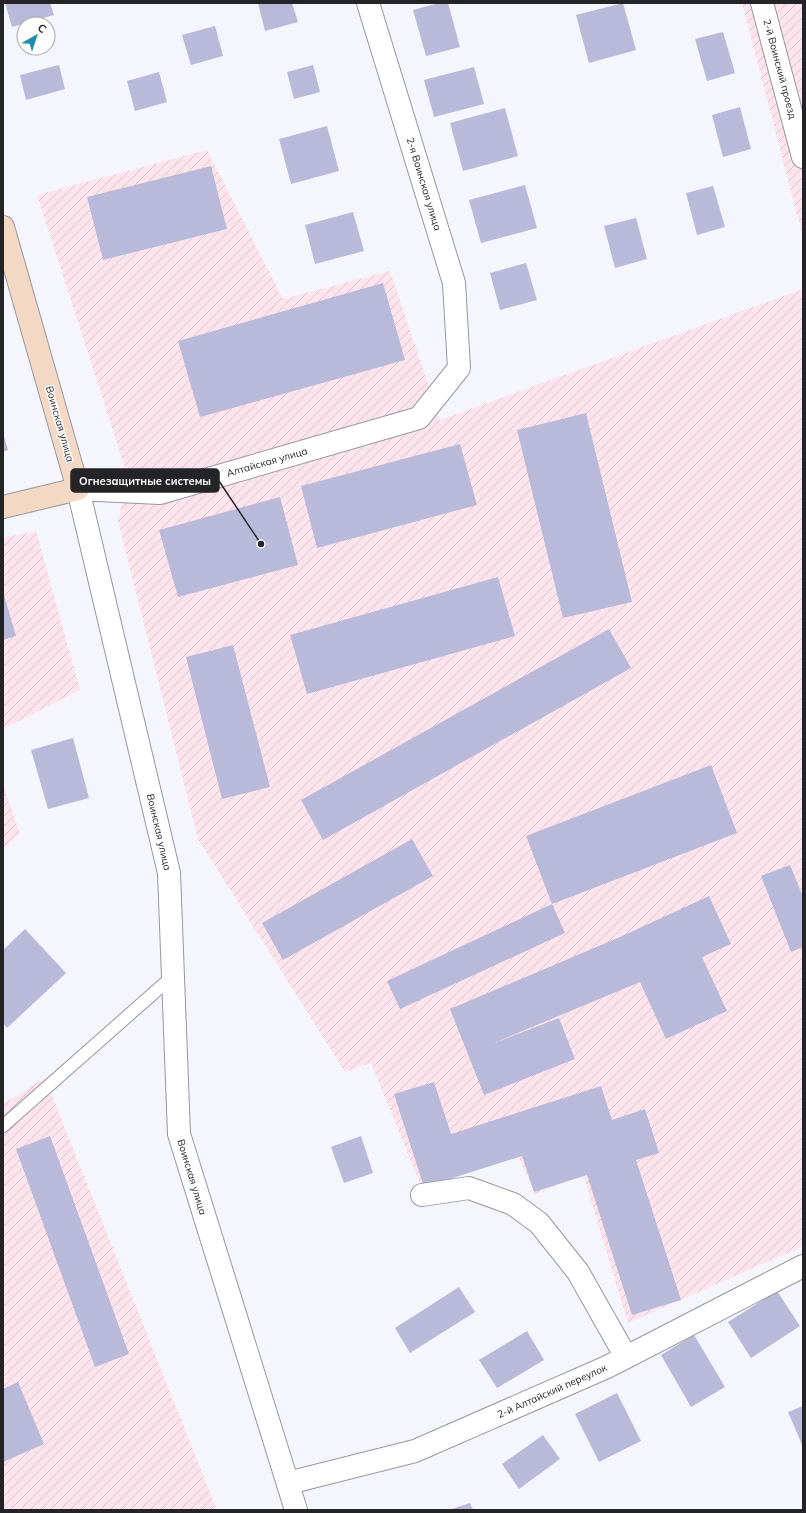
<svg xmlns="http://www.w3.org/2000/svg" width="806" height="1513" font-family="Mulish,sans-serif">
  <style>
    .industrial { fill: url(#industrial-furrows) }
    .building { fill: #b9b9d9 }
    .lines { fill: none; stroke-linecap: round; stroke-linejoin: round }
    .lane-casing { stroke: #9797a0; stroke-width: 14 }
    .street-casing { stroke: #9797a0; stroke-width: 24 }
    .secondary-casing { stroke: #9797a0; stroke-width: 24 }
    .lane { stroke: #fff; stroke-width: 12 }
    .street { stroke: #fff; stroke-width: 22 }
    .secondary { stroke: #f3d8c4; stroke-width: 22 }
    .labels { text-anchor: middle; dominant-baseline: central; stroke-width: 3; stroke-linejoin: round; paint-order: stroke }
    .street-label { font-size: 10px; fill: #242427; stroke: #fff }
    .leader { fill: none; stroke: #242427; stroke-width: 1.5 }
    .callout-dot { fill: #242427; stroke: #fff; stroke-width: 1.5 }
    .callout { fill: #242427; stroke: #242427; stroke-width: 1.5 }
    .callout-label { font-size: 11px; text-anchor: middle; font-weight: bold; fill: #fff }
  </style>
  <defs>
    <pattern id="industrial-furrows" width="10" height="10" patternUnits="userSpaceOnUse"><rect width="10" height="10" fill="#fee4ec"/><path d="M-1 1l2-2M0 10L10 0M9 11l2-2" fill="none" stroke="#dac3ca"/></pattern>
  </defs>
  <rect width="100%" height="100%" fill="#f5f5fe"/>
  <g class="industrial">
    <path d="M742,3H803V238Z"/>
    <path d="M207,150L283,299L390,271L440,420L803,289V1246L628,1323L583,1174L535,1194L517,1153L423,1191L371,1063L345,1072L198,839L118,521L128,477L37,195Z"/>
    <path d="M36,531L80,690L3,729V538Z"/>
    <path d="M3,785L20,834L3,848Z"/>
    <path d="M45,1078L217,1510H3V1104Z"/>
  </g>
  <g class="building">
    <path d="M5,3H50L54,15L12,27Z"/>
    <path d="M258,3H292L298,22L265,31Z"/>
    <path d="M439,3H448L460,47L426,56L413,10Z"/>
    <path d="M623,3L636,50L589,63L576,15Z"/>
    <path d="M215,26L223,56L191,65L182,35Z"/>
    <path d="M723,32L735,73L707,81L695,39Z"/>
    <path d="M59,65L65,89L26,100L20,75Z"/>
    <path d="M313,65L320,92L294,99L287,72Z"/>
    <path d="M474,67L484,104L434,117L424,80Z"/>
    <path d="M159,72L167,102L135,111L127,81Z"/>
    <path d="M740,107L751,149L723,157L712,115Z"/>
    <path d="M505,108L518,156L463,171L450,123Z"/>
    <path d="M327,126L339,171L291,184L279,139Z"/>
    <path d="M211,166L227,229L103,260L87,197Z"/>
    <path d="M525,185L537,228L481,243L469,200Z"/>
    <path d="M713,186L725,227L697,235L686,193Z"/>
    <path d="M353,212L364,251L315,264L305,225Z"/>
    <path d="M636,218L647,259L615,268L604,226Z"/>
    <path d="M526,263L537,300L500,310L490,273Z"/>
    <path d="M383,283L405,360L200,417L178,341Z"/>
    <path d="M586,413L632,602L563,618L517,430Z"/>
    <path d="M3,433L8,450L3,452Z"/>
    <path d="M460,444L477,505L317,548L301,486Z"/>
    <path d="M280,497L298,565L178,597L159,530Z"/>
    <path d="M498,577L515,636L307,694L290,635Z"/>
    <path d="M3,592L16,636L3,640Z"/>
    <path d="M609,629L631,668L323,840L301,800Z"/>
    <path d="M233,645L270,787L222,799L186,657Z"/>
    <path d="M73,738L89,798L48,809L31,750Z"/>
    <path d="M711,765L737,833L552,904L526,836Z"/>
    <path d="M412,839L433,876L283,960L262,923Z"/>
    <path d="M790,865L803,897V947L791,952L761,876Z"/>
    <path d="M709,896L731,944L702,957L727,1011L666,1039L640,982L489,1045L559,1018L575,1059L484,1095L450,1009L620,937Z"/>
    <path d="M552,904L565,933L400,1009L387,981Z"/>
    <path d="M25,929L66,973L7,1028L3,1023V950Z"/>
    <path d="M434,1082L451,1134L601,1086L612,1120L645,1109L659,1153L636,1160L681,1300L632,1315L587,1175L534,1192L522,1156L424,1187L394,1094Z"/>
    <path d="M50,1136L129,1354L95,1367L16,1149Z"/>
    <path d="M361,1136L373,1173L344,1183L331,1147Z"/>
    <path d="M459,1287L475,1312L410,1353L395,1328Z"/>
    <path d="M777,1291L800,1326L751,1358L728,1322Z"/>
    <path d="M527,1331L544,1360L497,1388L479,1360Z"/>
    <path d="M694,1335L725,1387L691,1407L661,1355Z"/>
    <path d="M18,1382L44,1444L3,1462V1389Z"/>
    <path d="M617,1393L641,1441L599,1462L575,1414Z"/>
    <path d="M803,1406V1447L788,1412Z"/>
    <path d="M543,1435L560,1459L519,1489L502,1464Z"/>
    <path d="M470,1503L473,1510H449Z"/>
  </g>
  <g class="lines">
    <defs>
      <path id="lane" d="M3,1126L173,976"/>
      <g id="street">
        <path d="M762,3L803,157"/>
        <path d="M422,1195L469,1188L513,1204L539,1223L578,1272L626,1357"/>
        <path d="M288,1483L415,1451L607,1367L803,1266"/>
        <path d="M296,1510L179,1134L169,873L78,489L160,493L419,418L459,368L454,283L368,3"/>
      </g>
      <path id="secondary" d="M3,227L78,489L3,507"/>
    </defs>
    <use href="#lane" class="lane-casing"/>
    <use href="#street" class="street-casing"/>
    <use href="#secondary" class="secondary-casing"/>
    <use href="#lane" class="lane"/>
    <use href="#street" class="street"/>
    <use href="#secondary" class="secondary"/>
  </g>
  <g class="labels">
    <g class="street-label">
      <text transform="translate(780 69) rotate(75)">2-й Воинский проезд</text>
      <text transform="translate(424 184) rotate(73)">2-я Воинская улица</text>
      <text transform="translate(60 424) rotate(74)">Воинская улица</text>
      <text transform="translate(267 462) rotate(-16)">Алтайская улица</text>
      <text transform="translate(159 832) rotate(77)">Воинская улица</text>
      <text transform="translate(192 1177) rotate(73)">Воинская улица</text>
      <text transform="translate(552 1391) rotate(-24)">2-й Алтайский переулок</text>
    </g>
  </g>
  <path class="leader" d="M261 544L219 481"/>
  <circle class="callout-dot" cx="261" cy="544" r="4"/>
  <rect class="callout" x="71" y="469" width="148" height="23" rx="4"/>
  <g class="callout-label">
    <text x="145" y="485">Огнезащитные системы</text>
  </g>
  <rect width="806" height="1513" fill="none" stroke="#242427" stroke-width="8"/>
  <g transform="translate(36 36) rotate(39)"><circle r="19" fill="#ffffff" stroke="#a7a7a9"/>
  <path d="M0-3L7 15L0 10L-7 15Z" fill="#228bb2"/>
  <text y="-6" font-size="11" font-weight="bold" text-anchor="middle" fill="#242427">С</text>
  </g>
</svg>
